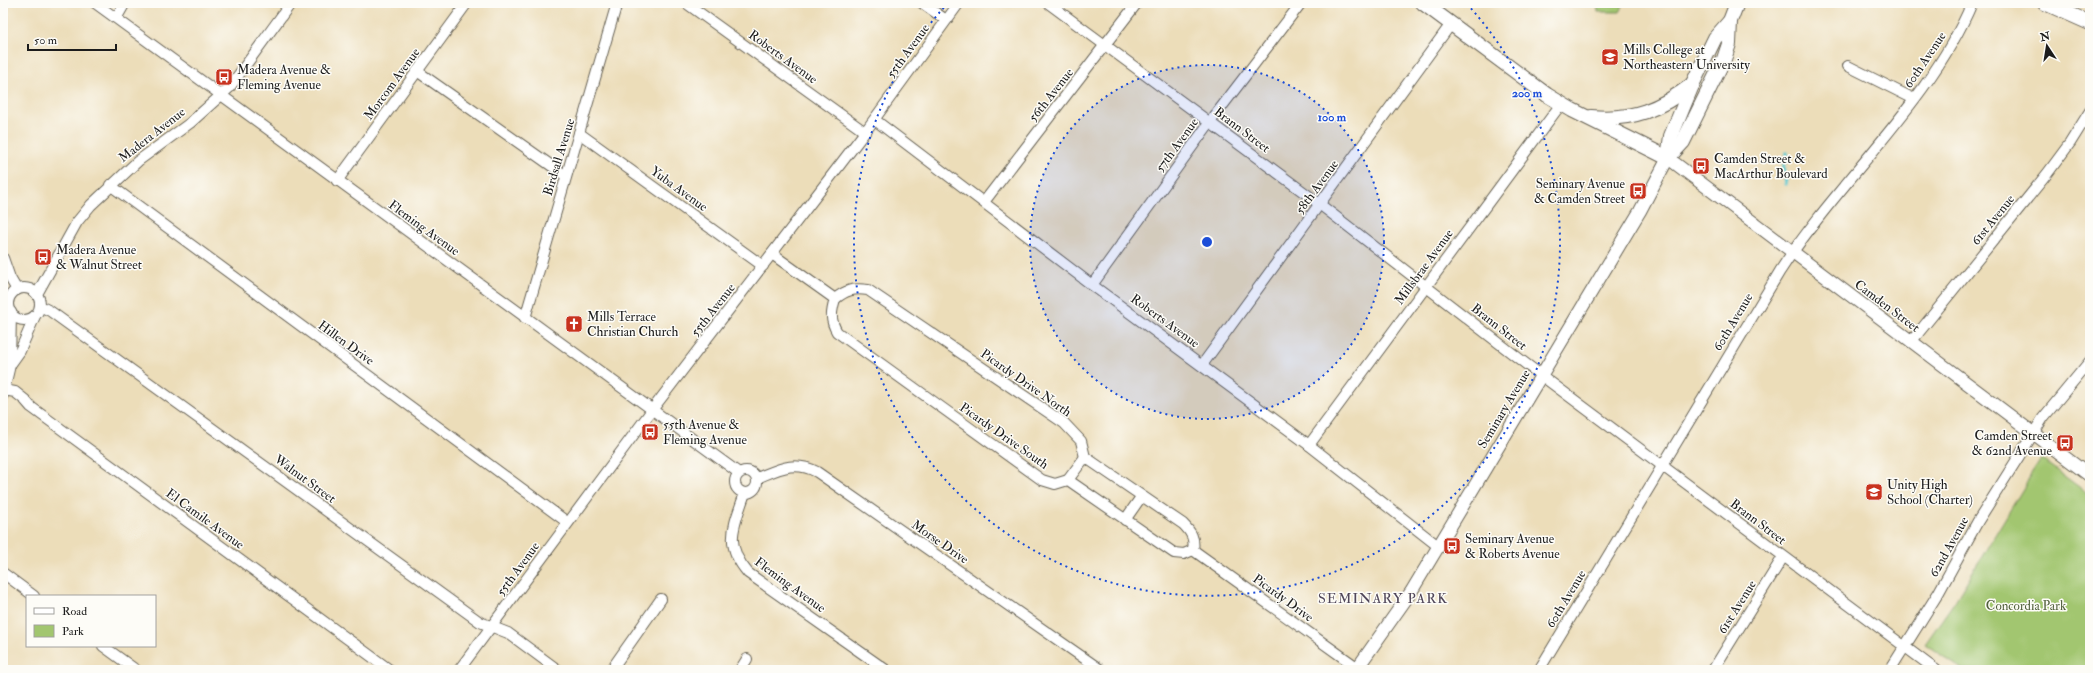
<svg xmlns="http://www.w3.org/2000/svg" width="2093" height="673" font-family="'IM FELL Double Pica',serif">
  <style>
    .green { fill: #a2c66f; stroke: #5f7146 }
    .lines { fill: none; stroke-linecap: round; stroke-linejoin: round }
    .stream { stroke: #5dcad3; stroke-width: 3.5 }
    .minor-casing { stroke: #656053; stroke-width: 12 }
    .tertiary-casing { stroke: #656053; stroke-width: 14 }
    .secondary-casing { stroke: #656053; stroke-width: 16 }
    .minor { stroke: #fff; stroke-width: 10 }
    .tertiary { stroke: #fff; stroke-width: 12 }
    .secondary { stroke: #fff; stroke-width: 14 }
    .ring { fill: none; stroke: #1d4ed8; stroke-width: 2; stroke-dasharray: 2 4 }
    .labels { text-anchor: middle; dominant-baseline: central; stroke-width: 3; stroke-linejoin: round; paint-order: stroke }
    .poi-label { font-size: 13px; fill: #1c1c1c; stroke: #fdfcf7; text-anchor: start }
    .street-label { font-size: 13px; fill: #1c1c1c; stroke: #fdfcf7 }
    .park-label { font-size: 13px; fill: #52603d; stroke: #fdfcf7 }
    .neighbourhood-label { font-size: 14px; letter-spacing: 1px; fill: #51475a; stroke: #fdfcf7 }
    .centre { fill: #1d4ed8; stroke: #fdfcf7; stroke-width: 2 }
    .ring-label { font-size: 12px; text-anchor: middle; font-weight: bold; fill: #1d4ed8; stroke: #fdfcf7; stroke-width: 3; stroke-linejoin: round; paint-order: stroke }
  </style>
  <rect width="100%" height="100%" fill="#fdfcf7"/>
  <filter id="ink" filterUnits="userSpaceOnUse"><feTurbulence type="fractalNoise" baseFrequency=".025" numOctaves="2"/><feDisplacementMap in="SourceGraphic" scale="8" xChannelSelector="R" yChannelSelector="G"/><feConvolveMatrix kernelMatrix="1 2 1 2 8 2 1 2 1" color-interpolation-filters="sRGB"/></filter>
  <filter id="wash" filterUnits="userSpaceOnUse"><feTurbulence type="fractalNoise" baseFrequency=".012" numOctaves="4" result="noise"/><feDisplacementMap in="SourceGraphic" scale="16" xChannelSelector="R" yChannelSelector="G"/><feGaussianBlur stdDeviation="0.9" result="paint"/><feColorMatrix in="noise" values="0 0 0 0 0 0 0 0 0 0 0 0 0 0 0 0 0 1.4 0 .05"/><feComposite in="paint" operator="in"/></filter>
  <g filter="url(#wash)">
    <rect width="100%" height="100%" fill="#ecddb9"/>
    <g class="green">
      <path d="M1597,3H1625L1620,12H1598Z"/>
      <path d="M2041,459L2090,495V670H1963L1925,644L1955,601Z"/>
    </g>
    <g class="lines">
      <path class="stream" d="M1786,184L1784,166L1787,153"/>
    </g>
  </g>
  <g filter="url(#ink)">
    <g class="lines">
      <defs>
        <g id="minor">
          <path d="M95,3L739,473"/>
          <path d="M686,3L865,132"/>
          <path d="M922,3L946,20"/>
          <path d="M1048,3L1309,196L1526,364L1936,670"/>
          <path d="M117,17L125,3"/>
          <path d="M1848,66L1914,99"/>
          <path d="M417,71L566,176"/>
          <path d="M875,120L1092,285L1309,445L1438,546"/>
          <path d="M579,133L763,266"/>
          <path d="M337,181L467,3"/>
          <path d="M110,185L567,522"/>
          <path d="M984,202L1137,3"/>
          <path d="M772,254L835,299"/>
          <path d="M3,258L10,278L17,290"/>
          <path d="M1092,285L1210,122L1301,3"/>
          <circle cx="24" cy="304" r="16"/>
          <path d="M37,294L77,222L91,205L138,161L190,123L229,88L291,3"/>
          <path d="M835,299C831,313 830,320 837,332L1042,480L1055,484L1068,480L1174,553L1184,554L1193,550"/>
          <path d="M835,299C846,290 853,288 868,290L1064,423L1081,441L1085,457L1183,524C1191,532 1195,538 1193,550"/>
          <path d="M40,306L50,311L480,622L508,633L558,670"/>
          <path d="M525,318L617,3"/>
          <path d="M1911,342L2047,174L2070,143L2090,111"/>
          <path d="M10,365L20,351L35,316"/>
          <path d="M1202,365L1451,24"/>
          <path d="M4,390L15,392L25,400L31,407L390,670"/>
          <path d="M3,395L10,365L11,312"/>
          <path d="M1309,445L1561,104"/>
          <circle cx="746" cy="482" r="11"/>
          <path d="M757,478C779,469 794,460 817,472L1101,670"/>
          <path d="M1068,480L1085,457"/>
          <path d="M745,493C734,526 723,544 748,573L886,670"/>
          <path d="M1125,520L1141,497"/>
          <path d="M1193,550L1358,668"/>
          <path d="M3,573L34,596"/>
          <path d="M103,646L136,670"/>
          <path d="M459,670L652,410L865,132L959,3"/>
          <path d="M611,670L661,599"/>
          <path d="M740,670L747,659"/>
          <path d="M1539,670L1780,271C1838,181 1931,101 1972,3"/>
          <path d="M1713,670L1783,557"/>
          <path d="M1890,670L1939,592L1978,521L2033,434L2043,418L2090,361"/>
        </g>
        <path id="tertiary" d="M1356,670L1411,592L1640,211L1668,158L2090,476"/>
        <g id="secondary">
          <path d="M1423,3L1547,95L1572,110L1668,158"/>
          <path d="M2045,3L2090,23"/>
          <path d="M1591,117C1633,121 1660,109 1693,84"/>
          <path d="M1668,158L1671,136L1693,83L1715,38L1730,21L1737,3"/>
          <path d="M1668,158L1683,142L1724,59L1729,44L1730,21"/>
        </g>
      </defs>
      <use href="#minor" class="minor-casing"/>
      <use href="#tertiary" class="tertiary-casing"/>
      <use href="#secondary" class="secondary-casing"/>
      <use href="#minor" class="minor"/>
      <use href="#tertiary" class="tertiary"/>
      <use href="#secondary" class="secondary"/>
    </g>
  </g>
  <circle cx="1207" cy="242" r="177" fill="#1d4ed8" fill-opacity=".12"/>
  <g class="ring">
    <circle cx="1207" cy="242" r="177"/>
    <path d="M1467 4A353 353 0 1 1 947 4"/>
  </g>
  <defs>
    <symbol id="university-square" viewBox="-11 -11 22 22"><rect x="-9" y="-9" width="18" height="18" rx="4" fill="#c8321e" stroke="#fdfcf7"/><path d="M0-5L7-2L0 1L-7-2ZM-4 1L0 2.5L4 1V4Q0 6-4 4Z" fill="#fff"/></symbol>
    <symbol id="bus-square" viewBox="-11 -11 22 22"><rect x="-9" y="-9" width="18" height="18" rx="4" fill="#c8321e" stroke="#fdfcf7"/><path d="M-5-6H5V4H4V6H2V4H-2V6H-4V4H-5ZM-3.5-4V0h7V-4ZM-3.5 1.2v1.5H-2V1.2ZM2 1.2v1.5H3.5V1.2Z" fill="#fff"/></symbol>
    <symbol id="church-square" viewBox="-11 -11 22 22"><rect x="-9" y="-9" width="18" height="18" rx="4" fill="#c8321e" stroke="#fdfcf7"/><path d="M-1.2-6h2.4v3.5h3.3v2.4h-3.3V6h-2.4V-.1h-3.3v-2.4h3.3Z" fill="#fff"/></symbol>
    <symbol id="school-square" viewBox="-11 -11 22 22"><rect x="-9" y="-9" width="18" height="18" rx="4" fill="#c8321e" stroke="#fdfcf7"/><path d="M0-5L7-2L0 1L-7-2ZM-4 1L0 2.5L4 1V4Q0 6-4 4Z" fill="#fff"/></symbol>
  </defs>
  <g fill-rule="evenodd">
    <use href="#university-square" x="1600" y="47" width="20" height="20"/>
    <use href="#bus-square" x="214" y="67" width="20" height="20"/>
    <use href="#bus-square" x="1691" y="156" width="20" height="20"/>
    <use href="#bus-square" x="1628" y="181" width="20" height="20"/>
    <use href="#bus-square" x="33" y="247" width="20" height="20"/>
    <use href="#church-square" x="564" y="314" width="20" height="20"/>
    <use href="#bus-square" x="640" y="422" width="20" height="20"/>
    <use href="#bus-square" x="2055" y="433" width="20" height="20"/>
    <use href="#school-square" x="1864" y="482" width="20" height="20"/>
    <use href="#bus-square" x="1442" y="536" width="20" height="20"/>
  </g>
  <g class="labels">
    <g class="poi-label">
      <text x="1623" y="50">Mills College at<tspan x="1623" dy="15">Northeastern University</tspan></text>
      <text x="237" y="70">Madera Avenue &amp;<tspan x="237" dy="15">Fleming Avenue</tspan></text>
      <text x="1714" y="159">Camden Street &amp;<tspan x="1714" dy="15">MacArthur Boulevard</tspan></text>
      <text x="1625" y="184" text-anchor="end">Seminary Avenue<tspan x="1625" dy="15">&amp; Camden Street</tspan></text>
      <text x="56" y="250">Madera Avenue<tspan x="56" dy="15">&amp; Walnut Street</tspan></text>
      <text x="587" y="317">Mills Terrace<tspan x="587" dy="15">Christian Church</tspan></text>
      <text x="663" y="425">55th Avenue &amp;<tspan x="663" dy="15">Fleming Avenue</tspan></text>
      <text x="2052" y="436" text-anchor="end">Camden Street<tspan x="2052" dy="15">&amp; 62nd Avenue</tspan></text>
      <text x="1887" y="485">Unity High<tspan x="1887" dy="15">School (Charter)</tspan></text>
      <text x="1465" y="539">Seminary Avenue<tspan x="1465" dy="15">&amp; Roberts Avenue</tspan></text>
    </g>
    <g class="street-label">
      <text transform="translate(908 51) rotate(-54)">55th Avenue</text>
      <text transform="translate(783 57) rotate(36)">Roberts Avenue</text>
      <text transform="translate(1925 60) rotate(-56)">60th Avenue</text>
      <text transform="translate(392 84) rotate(-54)">Morcom Avenue</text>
      <text transform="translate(1051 95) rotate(-52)">56th Avenue</text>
      <text transform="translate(1242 130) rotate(37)">Brann Street</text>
      <text transform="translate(152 135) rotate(-38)">Madera Avenue</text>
      <text transform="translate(1177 145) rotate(-54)">57th Avenue</text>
      <text transform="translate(559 157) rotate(-73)">Birdsall Avenue</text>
      <text transform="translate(1317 187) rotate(-54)">58th Avenue</text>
      <text transform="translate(679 189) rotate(36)">Yuba Avenue</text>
      <text transform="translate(1993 220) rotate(-51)">61st Avenue</text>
      <text transform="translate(424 228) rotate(36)">Fleming Avenue</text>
      <text transform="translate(1424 267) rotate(-54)">Millsbrae Avenue</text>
      <text transform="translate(1887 306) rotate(37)">Camden Street</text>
      <text transform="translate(713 310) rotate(-52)">55th Avenue</text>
      <text transform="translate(1165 321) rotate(36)">Roberts Avenue</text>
      <text transform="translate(1733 322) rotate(-59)">60th Avenue</text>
      <text transform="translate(1499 327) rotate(38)">Brann Street</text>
      <text transform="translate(346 343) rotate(36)">Hillen Drive</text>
      <text transform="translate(1026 383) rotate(35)">Picardy Drive North</text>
      <text transform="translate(1504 409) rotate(-59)">Seminary Avenue</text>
      <text transform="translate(1004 436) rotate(35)">Picardy Drive South</text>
      <text transform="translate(305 479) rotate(36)">Walnut Street</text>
      <text transform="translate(205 519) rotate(36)">El Camile Avenue</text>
      <text transform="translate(1758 522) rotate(37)">Brann Street</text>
      <text transform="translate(940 542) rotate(35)">Morse Drive</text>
      <text transform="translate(1949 547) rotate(-61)">62nd Avenue</text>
      <text transform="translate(518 569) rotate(-54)">55th Avenue</text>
      <text transform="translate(790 585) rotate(36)">Fleming Avenue</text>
      <text transform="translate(1283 598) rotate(36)">Picardy Drive</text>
      <text transform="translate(1566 599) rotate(-59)">60th Avenue</text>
      <text transform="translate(1737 607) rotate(-58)">61st Avenue</text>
    </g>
    <g class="park-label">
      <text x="2026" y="606">Concordia Park</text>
    </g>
    <g class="neighbourhood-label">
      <text x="1383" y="598">SEMINARY PARK</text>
    </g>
  </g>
  <circle cx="1207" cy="242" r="6" class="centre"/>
  <g class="ring-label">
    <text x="1527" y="97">200 m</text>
    <text x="1332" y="121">100 m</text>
  </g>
  <rect width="2093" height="673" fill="none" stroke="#fdfcf7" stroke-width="16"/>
  <rect x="26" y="595" width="130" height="52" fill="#fdfcf7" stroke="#a3a29f"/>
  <rect x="34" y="608" width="20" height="6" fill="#ffffff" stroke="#a3a29f"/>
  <text x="62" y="615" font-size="12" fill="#1c1c1c">Road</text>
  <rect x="34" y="625" width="20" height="12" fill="#a2c66f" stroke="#a3a29f"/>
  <text x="62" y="635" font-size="12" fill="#1c1c1c">Park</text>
  <g transform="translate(2047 46) rotate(348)" stroke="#fdfcf7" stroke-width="3" paint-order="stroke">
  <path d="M0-3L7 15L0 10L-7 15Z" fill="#1c1c1c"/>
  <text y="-6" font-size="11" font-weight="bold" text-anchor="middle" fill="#1c1c1c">N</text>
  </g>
  <path d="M28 44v6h88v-6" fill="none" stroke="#1c1c1c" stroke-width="2"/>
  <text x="34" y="44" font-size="12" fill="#1c1c1c" stroke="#fdfcf7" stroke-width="3" paint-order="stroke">50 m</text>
</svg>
